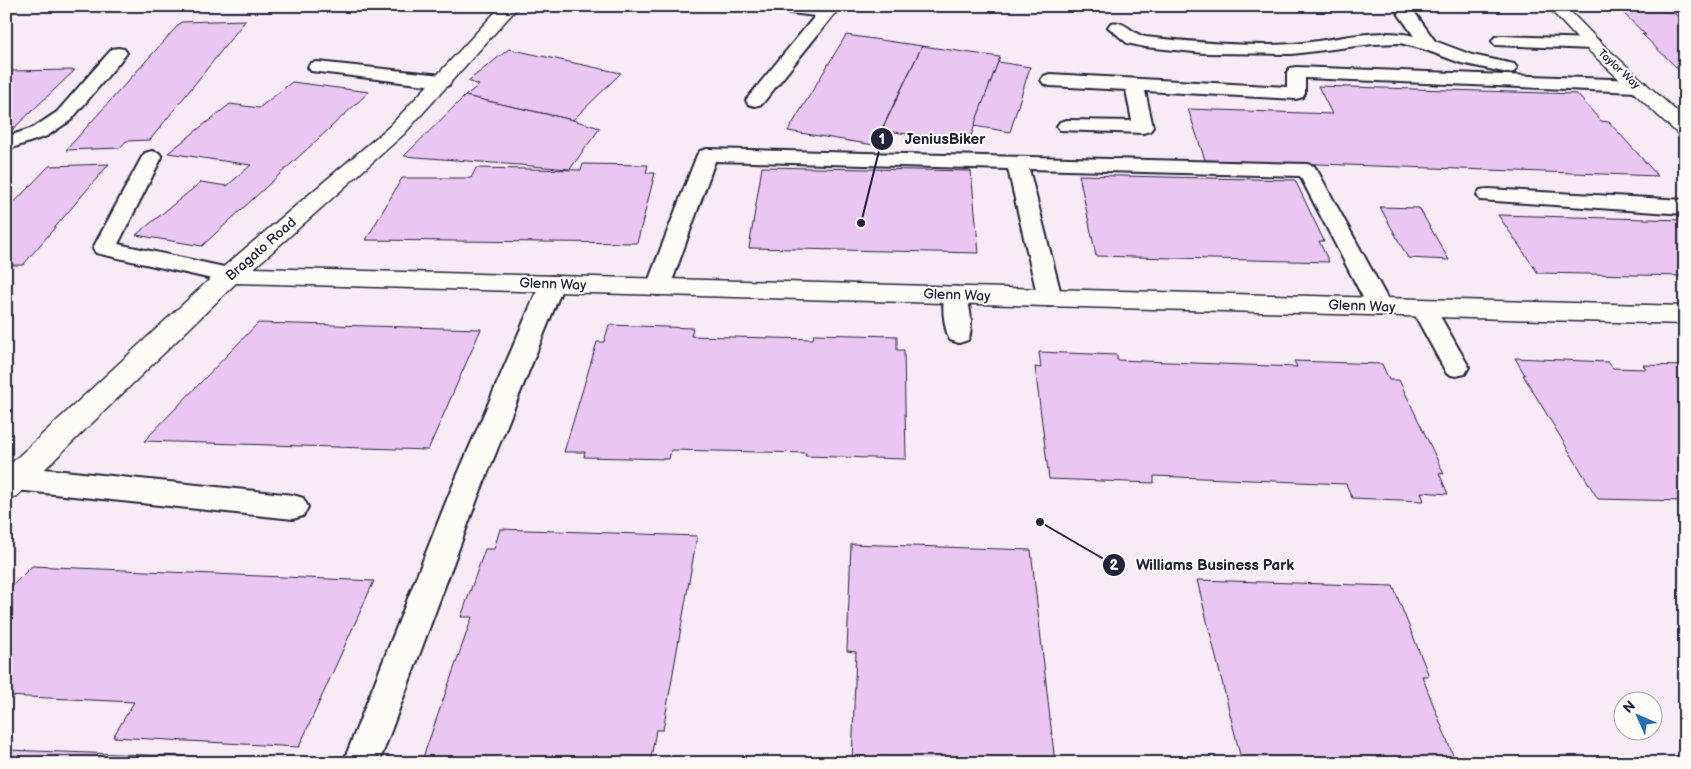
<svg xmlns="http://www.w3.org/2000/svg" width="1691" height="769" font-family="'Balsamiq Sans',sans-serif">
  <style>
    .built { fill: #f7ecf6; fill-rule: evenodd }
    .building { fill: #eac7f3; stroke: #22223b }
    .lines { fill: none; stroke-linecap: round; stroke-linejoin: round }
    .service-casing { stroke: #22223b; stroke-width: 4 }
    .minor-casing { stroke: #22223b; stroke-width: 3 }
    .service { fill: #fdfcf7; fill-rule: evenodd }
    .minor { fill: #fdfcf7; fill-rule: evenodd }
    .labels { text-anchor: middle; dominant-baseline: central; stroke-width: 4; stroke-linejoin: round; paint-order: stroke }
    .far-street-label { font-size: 11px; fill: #22223b; stroke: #fdfcf7 }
    .street-label { font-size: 14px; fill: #22223b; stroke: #fdfcf7 }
    .leader { fill: none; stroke: #22223b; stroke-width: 2 }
    .callout-dot { fill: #22223b; stroke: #fdfcf7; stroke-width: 2 }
    .mark-label { font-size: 15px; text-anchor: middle; font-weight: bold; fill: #fff }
    .callout-label { font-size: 15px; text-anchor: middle; font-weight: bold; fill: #22223b; stroke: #fdfcf7; stroke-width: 4; stroke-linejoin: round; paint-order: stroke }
  </style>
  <rect width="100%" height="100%" fill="#fdfcf7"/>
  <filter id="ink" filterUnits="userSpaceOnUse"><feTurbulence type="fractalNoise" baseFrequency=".02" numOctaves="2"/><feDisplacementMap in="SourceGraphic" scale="10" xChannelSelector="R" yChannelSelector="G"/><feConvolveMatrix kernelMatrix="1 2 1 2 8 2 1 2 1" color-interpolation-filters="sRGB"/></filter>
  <g filter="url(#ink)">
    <path class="built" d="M6,6H1685V763H6ZM1624,702H1654V732H1624Z"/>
    <g class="building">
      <path d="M1620,10L1672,12L1685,21V69H1678L1642,34L1646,35Z"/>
      <path d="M246,20L150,140L126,141L120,148L66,150L181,22Z"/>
      <path d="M846,35L922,46L874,145L788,131Z"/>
      <path d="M922,46L1000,57L968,144L882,130Z"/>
      <path d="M509,49L621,73L573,120L465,96L479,85L468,81Z"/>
      <path d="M998,62L1030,67L1010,132L974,126Z"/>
      <path d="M75,70L12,130H6V71Z"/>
      <path d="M292,82L369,92L202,246L136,235L201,182L227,186L251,165L168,153L230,104L259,108Z"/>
      <path d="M1318,86L1577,94L1601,121L1609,122L1658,176L1205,160L1188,109L1332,114Z"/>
      <path d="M465,96L573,120L600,128L570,169L404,156Z"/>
      <path d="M109,164L23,265H6V211L49,166Z"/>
      <path d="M583,164L648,165L646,173H655L637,243L366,240L402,178H471L476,168L581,170Z"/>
      <path d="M762,167L971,171L979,253L749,248Z"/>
      <path d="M1079,175L1295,180L1324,241H1319L1329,262L1096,256Z"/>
      <path d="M1380,207L1419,208L1449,260L1408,258Z"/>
      <path d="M1498,215L1685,220V276L1538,273Z"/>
      <path d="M258,323L481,329L428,450L144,441Z"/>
      <path d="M609,325L693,328L691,336L813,339L814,334L897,336V350H904L906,459L805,456L806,453L671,450L669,459L584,457L585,452H564L597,342H604Z"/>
      <path d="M1039,352L1117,355V360L1297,367L1294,361L1382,364L1389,380H1399L1444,474L1439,473L1448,494L1421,492L1424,501L1352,498L1346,484L1154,476V483L1049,479L1035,367L1041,368Z"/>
      <path d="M1515,358L1608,362L1613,368L1646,369L1643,365L1685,366V501L1598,499L1523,375H1525Z"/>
      <path d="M500,529L697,536L663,730H656L650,763H421L472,617H461L485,549H494Z"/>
      <path d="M851,544L1031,550L1055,763H852L856,652L847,651Z"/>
      <path d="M32,566L374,581L299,747L113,737L134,702L6,696V592Z"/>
      <path d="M1197,580L1393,586L1429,676H1422L1456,763H1242Z"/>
      <path d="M6,750L286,760L285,763H6Z"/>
    </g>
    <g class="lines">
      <defs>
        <g id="service">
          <path d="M767,6H814L833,9L835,13L762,104L755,106L748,104L746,100L815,16L775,11L769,9Z"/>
          <path d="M1393,6H1410L1435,41L1472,55L1514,64L1517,68L1514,72L1508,73L1461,63L1423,49L1400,43L1373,44L1292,54L1204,53L1145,47L1127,43L1108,27L1111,23C1125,20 1132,34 1145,37C1194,42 1244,47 1293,44C1333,41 1375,27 1414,36Z"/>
          <path d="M1501,36L1592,39L1598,40L1601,44L1598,48L1592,49L1495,45L1492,41L1495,37Z"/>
          <path d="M118,48L124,49L127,53L71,120L47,136L6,150V137L33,128L57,112L112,49Z"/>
          <path d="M317,62L442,75L449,77L451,81L449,85L442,87L311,71L308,67L311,63Z"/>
          <path d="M1296,67L1637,80L1644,82L1646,86L1644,90L1637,92L1305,78V93L1303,97L1296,99L1145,91L1153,127L1150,131L1143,133L1060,130L1057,126L1060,122L1067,120L1132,121L1126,90L1050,86L1044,84L1041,80L1044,76L1050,74L1287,87V72L1290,68Z"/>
          <path d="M707,149L1307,164L1314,166L1317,170L1392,307L1389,313L1380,315L1371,313L1300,176L1029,169L1062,298L1058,304L1050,306L1042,304L1038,298L1008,169L715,161L670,287L666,293L658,295L650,293L646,287L697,155L700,151Z"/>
          <path d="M152,151L159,153L162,157L118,244L238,270L242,275L238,280L230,283L96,253L93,248L142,157L145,153Z"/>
          <path d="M1488,189L1685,200V214L1480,200L1477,195L1480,190Z"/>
          <path d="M552,276L560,278L564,284L478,497L379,763H343L448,497L540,284L544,278Z"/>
          <path d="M955,287L963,289C970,299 974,330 968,340L959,343L950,340C944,329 940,300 947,289Z"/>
          <path d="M1423,300L1432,302L1465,360L1469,367L1465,374L1456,376L1447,374L1411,308L1414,302Z"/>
          <path d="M16,466L293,495L303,498L308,507L303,516L293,519L16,490L6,486V470Z"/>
        </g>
        <g id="minor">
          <path d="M501,6H519L404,134L254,268L1685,306V324L236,283L17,496L6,499V468L221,269L390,126Z"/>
          <path d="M1547,6H1565L1598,40L1685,119V136L1678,134L1586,48Z"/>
        </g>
      </defs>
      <use href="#service" class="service-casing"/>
      <use href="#minor" class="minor-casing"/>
      <use href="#service" class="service"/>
      <use href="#minor" class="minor"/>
    </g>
  </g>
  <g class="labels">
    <g class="far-street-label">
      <text transform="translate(1619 69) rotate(43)">Taylor Way</text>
    </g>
    <g class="street-label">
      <text transform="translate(261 249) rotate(-41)">Bragato Road</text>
      <text transform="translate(553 284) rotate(2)">Glenn Way</text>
      <text transform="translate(957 295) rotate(2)">Glenn Way</text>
      <text transform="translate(1362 306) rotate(2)">Glenn Way</text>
    </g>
  </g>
  <path class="leader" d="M861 223L882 139M1040 522L1114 565"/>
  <g class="callout-dot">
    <circle cx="861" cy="223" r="5"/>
    <circle cx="1040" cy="522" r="5"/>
    <circle cx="882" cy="139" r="12"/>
    <circle cx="1114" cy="565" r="12"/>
  </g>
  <g class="mark-label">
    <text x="882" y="144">1</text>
    <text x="1114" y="570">2</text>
  </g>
  <g class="callout-label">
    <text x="945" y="144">JeniusBiker</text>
    <text x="1215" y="570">Williams Business Park</text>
  </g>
  <rect width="1691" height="769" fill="none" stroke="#fdfcf7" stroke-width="25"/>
  <rect x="12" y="12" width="1666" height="744" fill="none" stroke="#22223b" stroke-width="2" filter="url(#ink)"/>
  <g transform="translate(1638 716) rotate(315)"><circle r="24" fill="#fdfcf7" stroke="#a5a5ac"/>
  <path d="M0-4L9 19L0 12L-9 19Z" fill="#1f6fb2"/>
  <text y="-8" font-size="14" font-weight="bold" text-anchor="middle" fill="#22223b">N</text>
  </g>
</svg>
